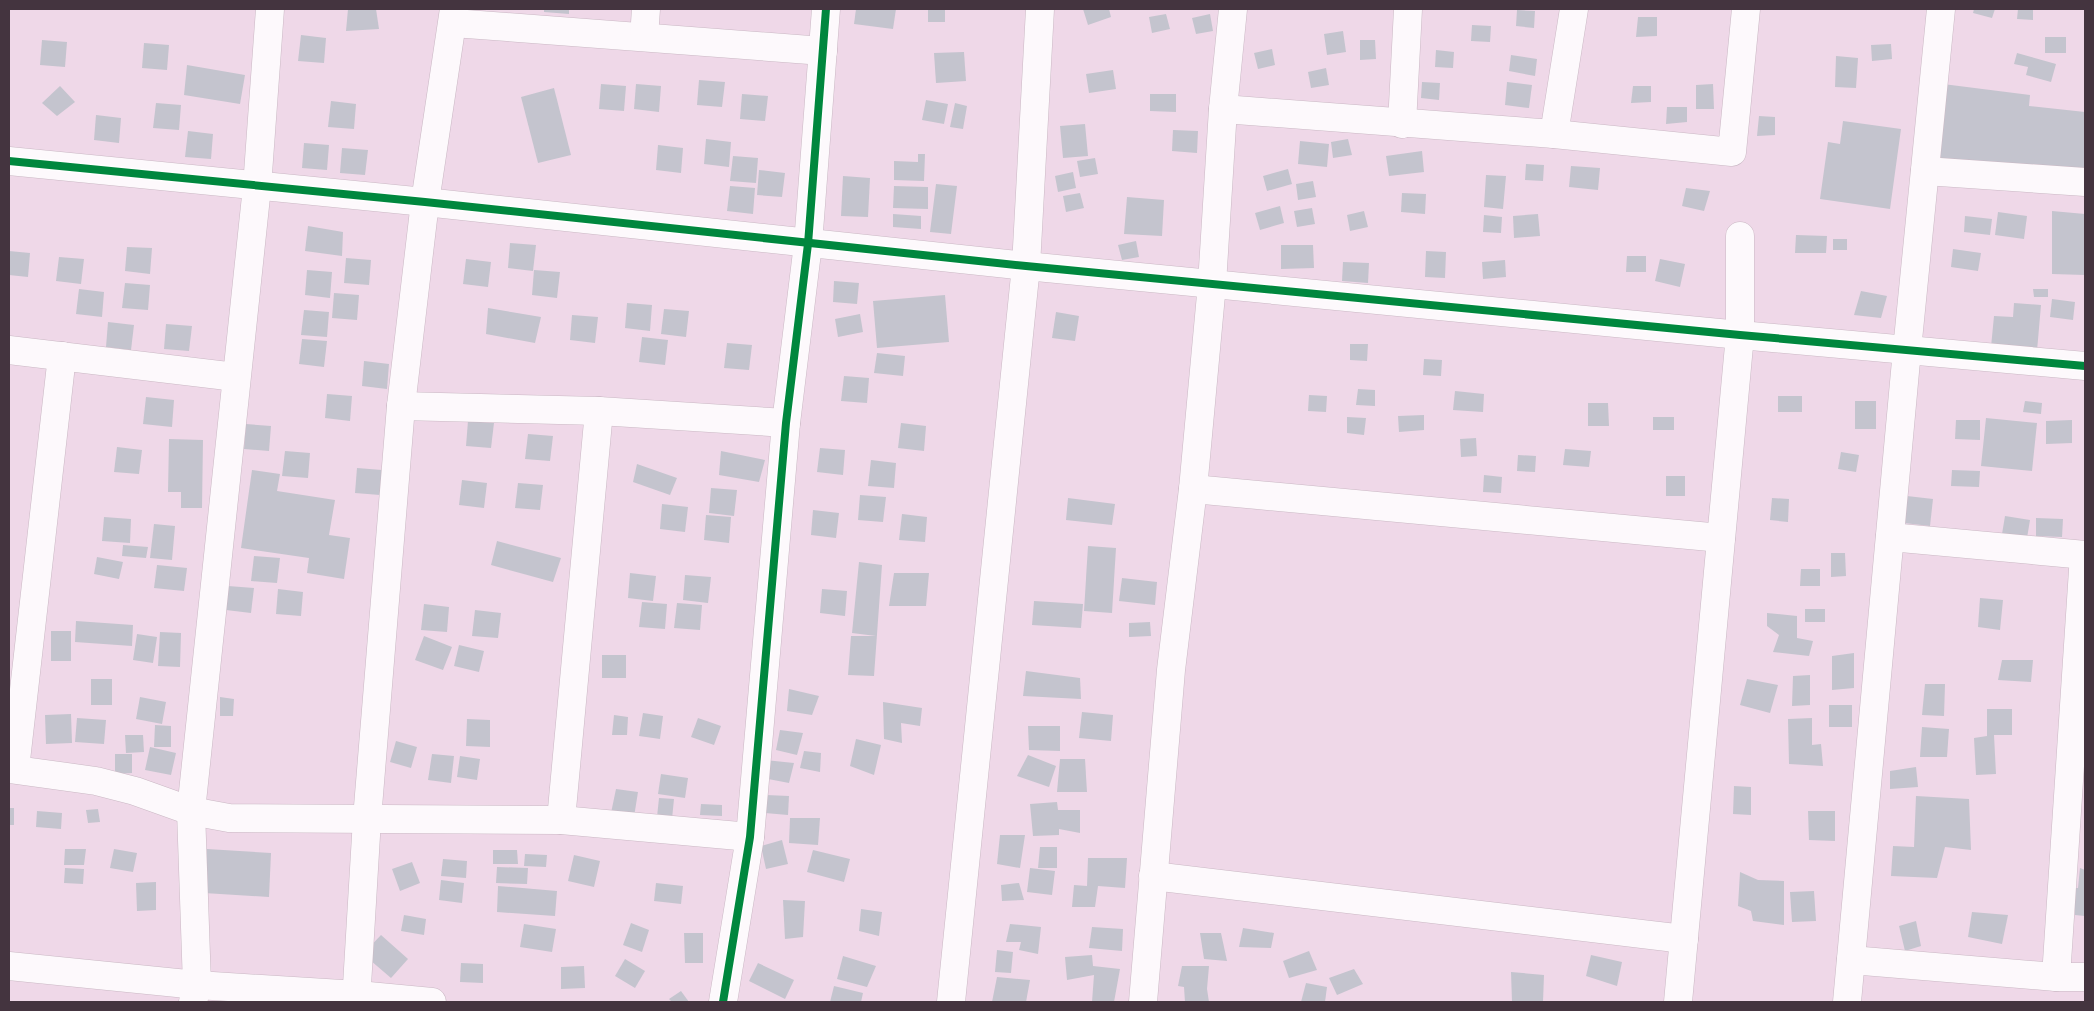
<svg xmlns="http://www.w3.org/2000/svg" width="2094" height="1011" font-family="Karla,sans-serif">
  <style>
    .building { fill: #c4c4ce }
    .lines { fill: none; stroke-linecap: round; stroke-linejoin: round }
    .minor-casing { stroke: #cab8c4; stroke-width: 29 }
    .minor { stroke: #fdf9fc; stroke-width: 28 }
    .cycleway-casing { stroke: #fefefe; stroke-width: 11 }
    .cycleway { stroke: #00873e; stroke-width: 8 }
  </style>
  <rect width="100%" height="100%" fill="#efd8e8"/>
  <g class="building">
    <path d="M348,9H376L379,29L346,31Z"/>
    <path d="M544,9H569V14L544,12Z"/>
    <path d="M856,9H896L893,29L854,24Z"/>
    <rect x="928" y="9" width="17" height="13"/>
    <path d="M1083,9H1109L1111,17L1088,25Z"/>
    <path d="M1974,9H1995L1992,18L1973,13Z"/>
    <path d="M2018,9H2033V20L2017,19Z"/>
    <path d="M1517,10L1535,11L1534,28L1516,26Z"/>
    <path d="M1166,14L1170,29L1152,33L1149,17Z"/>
    <path d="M1210,14L1213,31L1196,34L1192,18Z"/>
    <path d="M1638,17H1657V36L1636,37Z"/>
    <path d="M1472,25L1491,26L1490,42L1471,41Z"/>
    <path d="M1343,31L1346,52L1327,55L1324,34Z"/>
    <path d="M301,35L326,38L324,63L298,61Z"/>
    <rect x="2045" y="37" width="21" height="16"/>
    <path d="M42,40L67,42L65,67L40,65Z"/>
    <path d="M1360,40H1375L1376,59L1360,60Z"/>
    <path d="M144,43L169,45L167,70L142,68Z"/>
    <path d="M1891,44L1892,59L1872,61L1871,45Z"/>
    <path d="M1272,49L1275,65L1258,69L1254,53Z"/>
    <path d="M1436,50L1454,52L1453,68L1435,67Z"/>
    <path d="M964,52L966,81L936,83L934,53Z"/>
    <path d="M2017,53L2056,64L2051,82L2026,75L2028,67L2014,64Z"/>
    <path d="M1511,55L1537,59L1535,76L1509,71Z"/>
    <path d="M1836,56L1858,58L1856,88L1835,87Z"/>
    <path d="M187,65L245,75L240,104L184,95Z"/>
    <path d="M1326,68L1329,85L1311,88L1308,72Z"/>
    <path d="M1113,70L1116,89L1089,93L1086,74Z"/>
    <path d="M699,80L725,82L722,107L697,105Z"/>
    <path d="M1422,82L1440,83L1439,100L1421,98Z"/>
    <path d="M1507,82L1532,85L1529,108L1505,105Z"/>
    <path d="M601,84L626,86L624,111L599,109Z"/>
    <path d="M636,84L661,86L659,112L634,109Z"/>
    <path d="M1713,84L1714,109H1696V85Z"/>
    <path d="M1943,84L2030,95L2029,106L2085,112V175L1934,157Z"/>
    <path d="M60,86L75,102L57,116L42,103Z"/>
    <path d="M1633,86H1651V102L1631,103Z"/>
    <path d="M554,88L571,155L538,163L521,97Z"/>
    <path d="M742,94L768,96L765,121L740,119Z"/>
    <path d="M1150,94H1176V112L1150,111Z"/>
    <path d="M926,100L948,104L944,124L922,120Z"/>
    <path d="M331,101L356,104L354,129L328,127Z"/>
    <path d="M156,103L181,105L179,130L153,128Z"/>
    <path d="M955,103L967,106L963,129L950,127Z"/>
    <path d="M1667,107H1687V122L1666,124Z"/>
    <path d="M96,115L121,118L119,143L94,140Z"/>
    <path d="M1759,116L1775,117V135L1757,136Z"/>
    <path d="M1843,121L1901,129L1890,209L1820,199L1828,142L1840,144Z"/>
    <path d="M1085,124L1088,156L1063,158L1060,126Z"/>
    <path d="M1173,130L1198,131L1197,153L1172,151Z"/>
    <path d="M188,131L213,134L211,159L185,157Z"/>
    <path d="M706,139L731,142L729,167L704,164Z"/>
    <path d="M1348,139L1352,155L1333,158L1331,142Z"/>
    <path d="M1300,141L1329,144L1327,167L1298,164Z"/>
    <path d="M304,143L329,145L327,170L302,168Z"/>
    <path d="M658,145L683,148L681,173L656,170Z"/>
    <path d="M342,148L368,150L365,175L340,173Z"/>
    <path d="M1422,151L1424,172L1389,176L1386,156Z"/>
    <path d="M918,154H925L924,181L894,180V161L918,162Z"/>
    <path d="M733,156L758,158L756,183L730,181Z"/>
    <path d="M1095,158L1098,174L1080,177L1077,161Z"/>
    <path d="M1526,164L1544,165L1543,181L1525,180Z"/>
    <path d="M1571,166L1600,168L1598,190L1569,187Z"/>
    <path d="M1288,169L1292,184L1267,191L1263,176Z"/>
    <path d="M759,170L785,173L782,197L757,195Z"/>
    <path d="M1073,172L1076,188L1058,192L1055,176Z"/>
    <path d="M1486,175L1506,176L1503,209L1484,207Z"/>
    <path d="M843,176L870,178L868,217L841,216Z"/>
    <path d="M1313,181L1316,197L1298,200L1296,184Z"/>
    <path d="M936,184L957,186L951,234L930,232Z"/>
    <path d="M730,186L755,188L753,214L727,211Z"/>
    <path d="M894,186L928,187V209L893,208Z"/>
    <path d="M1686,188L1710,191L1704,211L1682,206Z"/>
    <path d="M1080,193L1084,208L1066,212L1063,196Z"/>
    <path d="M1402,193L1426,194L1425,214L1401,212Z"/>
    <path d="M1127,197L1164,200L1162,236L1124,234Z"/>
    <path d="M1280,206L1284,223L1260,230L1255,213Z"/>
    <path d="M1312,208L1315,224L1297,227L1294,211Z"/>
    <path d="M1364,211L1368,227L1350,231L1347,215Z"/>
    <path d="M2052,211L2085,214V275L2052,274Z"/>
    <path d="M1998,212L2027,216L2024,239L1995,235Z"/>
    <path d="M893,214L921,216V229L893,227Z"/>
    <path d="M1538,214L1540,236L1514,238L1513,216Z"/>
    <path d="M1484,215L1502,217L1501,233L1483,232Z"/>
    <path d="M1965,216L1992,219L1990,235L1964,232Z"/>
    <path d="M308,226L343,232L342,256L305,251Z"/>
    <path d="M1796,235L1827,236L1826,253H1795Z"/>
    <rect x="1833" y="239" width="14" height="11"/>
    <path d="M1136,241L1139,257L1122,260L1118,245Z"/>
    <path d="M510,243L536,245L533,271L508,268Z"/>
    <path d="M1281,245H1313L1314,268L1281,269Z"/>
    <path d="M127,247L152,248L150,274L125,271Z"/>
    <path d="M1953,249L1981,253L1978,271L1951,267Z"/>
    <path d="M9,251L30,253L28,277L9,275Z"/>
    <path d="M1426,251L1446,252L1445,278L1425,277Z"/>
    <path d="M1627,256H1646V272H1626Z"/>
    <path d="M59,257L84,259L81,284L56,281Z"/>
    <path d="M346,258L371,260L369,285L344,283Z"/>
    <path d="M466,259L491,262L488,287L463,284Z"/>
    <path d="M1660,259L1685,264L1680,287L1655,281Z"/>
    <path d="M1505,260L1506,277L1483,279L1482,262Z"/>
    <path d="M1343,262L1369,263L1368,283L1342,281Z"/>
    <path d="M307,270L332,272L330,298L305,295Z"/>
    <path d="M534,270L560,272L557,298L532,295Z"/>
    <path d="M834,281L859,283L857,304L833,302Z"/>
    <path d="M125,283L150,285L148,310L122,308Z"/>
    <path d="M79,289L104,292L102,317L76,314Z"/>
    <path d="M2033,289H2048V297H2034Z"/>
    <path d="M1861,291L1887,296L1881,318L1854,315Z"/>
    <path d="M334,293L359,295L357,320L332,318Z"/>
    <path d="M945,295L949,342L877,348L873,301Z"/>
    <path d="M2052,299L2075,302L2073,320L2050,317Z"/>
    <path d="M627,303L652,305L650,331L625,328Z"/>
    <path d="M2014,303L2041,305L2037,351L1991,347L1994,316L2013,317Z"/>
    <path d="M488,308L541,317L535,343L486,334Z"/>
    <path d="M664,309L689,311L686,337L661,334Z"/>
    <path d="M304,310L329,312L327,337L301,335Z"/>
    <path d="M1056,312L1079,316L1075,341L1052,338Z"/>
    <path d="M860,314L863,332L838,337L835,319Z"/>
    <path d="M572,315L598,317L595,343L570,340Z"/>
    <path d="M108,322L134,325L131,350L106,347Z"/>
    <path d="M166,324L192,326L189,351L164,349Z"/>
    <path d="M642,337L668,340L665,365L639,362Z"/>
    <path d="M302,339L327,341L324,367L299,364Z"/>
    <path d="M727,343L752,345L749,370L724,368Z"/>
    <path d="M1350,344H1368L1367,361L1350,360Z"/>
    <path d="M877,353L905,356L903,376L874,373Z"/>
    <path d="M1424,359L1442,360L1441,376L1423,375Z"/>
    <path d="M364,361L389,364L387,389L362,386Z"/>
    <path d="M844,376L869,378L867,403L841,401Z"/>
    <path d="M1358,389L1375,390V406L1356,405Z"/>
    <path d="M1455,391L1484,394L1483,412L1453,410Z"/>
    <path d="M327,394L352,396L350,421L325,418Z"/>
    <path d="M1309,395L1327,396L1326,412L1308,411Z"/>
    <rect x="1778" y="396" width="24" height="16"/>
    <path d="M146,397L174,400L172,427L143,424Z"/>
    <rect x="1855" y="401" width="21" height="28"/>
    <path d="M2025,401L2042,403L2041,414L2023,412Z"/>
    <path d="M1588,403H1608L1609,426H1588Z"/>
    <path d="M1424,415V430L1399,432L1398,416Z"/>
    <path d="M1347,417L1366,418L1364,435L1347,433Z"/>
    <rect x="1653" y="417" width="21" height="13"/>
    <path d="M1986,418L2037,423L2032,471L1981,466Z"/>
    <path d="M1956,420H1980V440L1955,439Z"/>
    <path d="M2072,420V443L2046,444V421Z"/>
    <path d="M468,421L494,423L491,448L466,446Z"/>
    <path d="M901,423L926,426L924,451L898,448Z"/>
    <path d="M246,424L271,426L269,451L244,449Z"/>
    <path d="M528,434L553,436L550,461L525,459Z"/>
    <path d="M1476,438L1477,456L1461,457L1460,439Z"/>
    <path d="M169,439L203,440L202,508H181V492H168Z"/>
    <path d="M117,447L142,450L139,474L114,472Z"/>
    <path d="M820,448L845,450L843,475L817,472Z"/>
    <path d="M1565,449L1591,451L1589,467L1563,465Z"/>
    <path d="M285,451L310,453L308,478L282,476Z"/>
    <path d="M721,451L765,460L759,482L719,475Z"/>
    <path d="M1841,452L1859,455L1856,472L1838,469Z"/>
    <path d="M1518,455L1536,456L1535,472L1517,471Z"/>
    <path d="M871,460L896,463L894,488L868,486Z"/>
    <path d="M637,464L677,478L670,495L633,482Z"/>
    <path d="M357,468L382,470L380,495L355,493Z"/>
    <path d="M252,470L280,474L277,491L335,500L329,535L350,538L344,579L307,573L309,558L241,548Z"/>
    <path d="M1952,470L1980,471L1979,487L1951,486Z"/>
    <path d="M1484,475L1502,477L1501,493L1483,492Z"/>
    <rect x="1666" y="476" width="19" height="20"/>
    <path d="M462,480L487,483L484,508L459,505Z"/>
    <path d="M518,483L543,485L540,510L515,508Z"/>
    <path d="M711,488L737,490L734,516L709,513Z"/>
    <path d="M860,495L886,497L883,522L858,520Z"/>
    <path d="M1907,496L1933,499L1930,526L1904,523Z"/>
    <path d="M1068,498L1115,504L1112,525L1066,520Z"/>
    <path d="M1772,498L1789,499L1788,522L1770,520Z"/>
    <path d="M662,504L688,507L685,532L660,529Z"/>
    <path d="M813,510L839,513L836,538L811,535Z"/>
    <path d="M902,514L927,517L925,542L899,540Z"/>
    <path d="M706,515L731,517L729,543L704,540Z"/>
    <path d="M2005,516L2030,520L2027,538L2002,534Z"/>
    <path d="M104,517L131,519L130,543L102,541Z"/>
    <path d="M2036,518L2063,519L2062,537L2036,536Z"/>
    <path d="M154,524L175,526L172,560L150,558Z"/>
    <path d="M497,541L561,558L553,582L491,565Z"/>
    <path d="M123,545L148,547L146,558L122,556Z"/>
    <path d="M1088,546L1116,548L1112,613L1084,611Z"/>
    <path d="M1831,553H1845L1846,576L1831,577Z"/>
    <path d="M254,556L280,558L277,583L251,581Z"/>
    <path d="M97,557L123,562L119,579L94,574Z"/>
    <path d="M859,562L882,565L874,676L848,675L851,636H876L852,633Z"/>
    <path d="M157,565L187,568L184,591L154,588Z"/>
    <path d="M1801,569H1820V586H1800Z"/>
    <path d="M630,573L656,576L653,601L628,598Z"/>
    <path d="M894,573H929L926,606H889Z"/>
    <path d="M685,575L711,577L708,603L683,600Z"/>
    <path d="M1122,578L1157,582L1155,605L1119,601Z"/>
    <path d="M228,586L254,588L251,613L226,610Z"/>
    <path d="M278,589L303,592L301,616L276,614Z"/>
    <path d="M822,589L847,591L845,616L820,613Z"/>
    <path d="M1980,598L2003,600L2000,630L1978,627Z"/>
    <path d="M1034,601L1083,604L1081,628L1032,625Z"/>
    <path d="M642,602L667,604L665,629L639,627Z"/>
    <path d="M677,603L702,605L700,630L674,628Z"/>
    <path d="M424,604L449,607L447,632L421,630Z"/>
    <rect x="1805" y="609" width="20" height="13"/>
    <path d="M475,610L501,613L498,638L472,636Z"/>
    <path d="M1767,613L1797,616V638L1813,641L1809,656L1773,652L1779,635L1767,626Z"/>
    <path d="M76,621L133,625L132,646L75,642Z"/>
    <path d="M1150,622L1151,636L1129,637V623Z"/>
    <rect x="51" y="631" width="20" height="30"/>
    <path d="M160,632L181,633L180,667L158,666Z"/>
    <path d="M137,634L157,637L153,663L133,660Z"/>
    <path d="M424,636L452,647L443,670L415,660Z"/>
    <path d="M459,645L484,651L479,672L454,666Z"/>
    <path d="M1854,653V688L1832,690V656Z"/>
    <rect x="602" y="655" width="24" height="23"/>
    <path d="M2002,660H2033L2031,682L1998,680Z"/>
    <path d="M1026,671L1080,678L1081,699L1023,696Z"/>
    <path d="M1810,675V705L1792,706L1793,676Z"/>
    <rect x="91" y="679" width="21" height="26"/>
    <path d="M1747,679L1778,685L1770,713L1740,705Z"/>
    <path d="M1925,684H1945L1944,716L1922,715Z"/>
    <path d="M789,689L819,696L812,715L787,711Z"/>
    <path d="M140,697L166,702L162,724L136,719Z"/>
    <path d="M220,697L234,699L233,716H220Z"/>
    <path d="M883,702L922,708L920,726L901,723L902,743L884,739Z"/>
    <rect x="1829" y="705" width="23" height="22"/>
    <path d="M1987,709H2012V735H1994L1996,774L1976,775L1974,738L1987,736Z"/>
    <path d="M1082,712L1113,715L1111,741L1079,738Z"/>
    <path d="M643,713L663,716L660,739L639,736Z"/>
    <path d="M71,714L72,743L46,744L45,715Z"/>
    <path d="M614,715L628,717L627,735H612Z"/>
    <path d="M77,718L106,720L104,744L75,742Z"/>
    <path d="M698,718L721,726L714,745L691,737Z"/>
    <path d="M1812,718V745L1821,744L1823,766L1789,764L1788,719Z"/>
    <path d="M467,719L490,720V747L466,746Z"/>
    <path d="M155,725L171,726V747H154Z"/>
    <path d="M1028,726H1060V751L1029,750Z"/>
    <path d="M1922,727L1949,729L1947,757H1920Z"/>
    <path d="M780,730L803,733L797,755L776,750Z"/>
    <path d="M125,735H143L144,752L126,753Z"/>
    <path d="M856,739L881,745L874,775L850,766Z"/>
    <path d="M396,741L417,747L411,768L390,762Z"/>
    <path d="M150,747L176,753L171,775L145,770Z"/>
    <path d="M804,751L821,753L820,772L800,768Z"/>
    <path d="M115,754H132V773L115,774Z"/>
    <path d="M432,754L454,756L451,783L428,780Z"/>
    <path d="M1028,755L1056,766L1049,787L1017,776Z"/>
    <path d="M460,756L480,759L477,780L457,777Z"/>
    <path d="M1060,759H1085L1087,792H1057Z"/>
    <path d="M765,760L794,763L789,783L763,778Z"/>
    <path d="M1916,767L1918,787L1890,789V771Z"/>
    <path d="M661,774L688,778L685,798L658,794Z"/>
    <path d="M1734,786L1751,787V815L1733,814Z"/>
    <path d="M616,789L638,792L634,817L611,813Z"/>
    <path d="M766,795L789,796L788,815L765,813Z"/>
    <path d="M1916,796L1969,799L1971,850L1945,847L1937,878L1891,876L1893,846L1914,847Z"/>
    <path d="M659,798L674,799L672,819L657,817Z"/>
    <path d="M1057,802L1058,810H1080V833L1059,829V835L1033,836L1030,804Z"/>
    <path d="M701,804L722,805V816L700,815Z"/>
    <rect x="9" y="808" width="5" height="17"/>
    <path d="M98,809L100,822L88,823L86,810Z"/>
    <path d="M37,811L62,813L61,829L36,827Z"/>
    <path d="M1808,811H1835V841L1809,840Z"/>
    <path d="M790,818H820L818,845L789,843Z"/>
    <path d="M1000,835H1025L1020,868L997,864Z"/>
    <path d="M782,840L788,864L766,869L761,846Z"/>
    <path d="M1040,847H1057V868H1038Z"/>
    <path d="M65,849H86L84,865H64Z"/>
    <path d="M114,849L137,853L133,872L110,868Z"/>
    <path d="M207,849L271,853L269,897L204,893Z"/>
    <path d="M493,850H517L518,864H493Z"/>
    <path d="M813,850L850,859L844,882L807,872Z"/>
    <path d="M525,854L547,855L546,867L524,866Z"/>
    <path d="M574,855L600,861L594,887L568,881Z"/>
    <path d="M1088,858H1127L1125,888L1098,886L1095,907H1072L1074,885L1087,886Z"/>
    <path d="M443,859L467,861L466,878L441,876Z"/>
    <path d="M412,862L420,883L400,891L392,869Z"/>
    <path d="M497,867L528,868L527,884L496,883Z"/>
    <path d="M65,868L84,869L83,884L64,883Z"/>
    <path d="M1030,868L1055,871L1052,895L1027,892Z"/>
    <path d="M2080,868L2085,870V916L2075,915V906L2068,904L2069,888H2078Z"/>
    <path d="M1740,872L1758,880L1784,881V925L1753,921L1751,911L1738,906Z"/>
    <path d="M441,880L464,883L462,903L439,900Z"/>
    <path d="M156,882V910L137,911L136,883Z"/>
    <path d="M656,883L683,886L681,904L654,901Z"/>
    <path d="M1019,883L1024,900L1002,901L1001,885Z"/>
    <path d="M498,886L557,891L555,916L497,912Z"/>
    <path d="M1814,891L1816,921L1792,922L1790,892Z"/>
    <path d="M783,900L805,901L803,937L785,939Z"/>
    <path d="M861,909L882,912L879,936L859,931Z"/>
    <path d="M1972,912L2008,915L2002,944L1968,937Z"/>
    <path d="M404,915L426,919L424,935L401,931Z"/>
    <path d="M1916,921L1921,946L1905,951L1899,926Z"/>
    <path d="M631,923L649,930L642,952L623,945Z"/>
    <path d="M524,924L556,929L552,952L520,947Z"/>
    <path d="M1010,924L1041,927L1038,954L1019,950L1021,942H1006Z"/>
    <path d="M1092,927L1123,929L1122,951L1089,948Z"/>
    <path d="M1243,928L1274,933L1271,948L1239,947Z"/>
    <path d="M684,933H703V963H685Z"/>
    <path d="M1200,933H1221L1227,961L1204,959Z"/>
    <path d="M381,935L408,959L391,978L363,954Z"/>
    <path d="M997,950L1013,952L1011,973L995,972Z"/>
    <path d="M1309,951L1317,970L1289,978L1283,961Z"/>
    <path d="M1092,955L1093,966L1120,969L1114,1002H1092L1094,975L1067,980L1065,957Z"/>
    <path d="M1591,955L1622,962L1617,986L1586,976Z"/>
    <path d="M843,956L876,966L867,987L837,979Z"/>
    <path d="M625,959L645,971L635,988L615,976Z"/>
    <path d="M461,963L483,964V983L460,982Z"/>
    <path d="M758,963L794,980L785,999L749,981Z"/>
    <path d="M584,966L585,988L561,989V967Z"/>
    <path d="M1182,966H1209L1207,989L1209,1002H1185L1184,987L1178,986Z"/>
    <path d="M1354,969L1363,984L1337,995L1329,978Z"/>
    <path d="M1511,972L1544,975L1543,1002H1512Z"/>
    <path d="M997,977L1030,980L1026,1002H992Z"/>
    <path d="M1306,983L1327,987L1325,1002H1301Z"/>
    <path d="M834,986L863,993L861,1002H830Z"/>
    <path d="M681,991L689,1002H672L669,999Z"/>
  </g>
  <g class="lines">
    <defs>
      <g id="minor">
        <path d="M453,23L823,51"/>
        <path d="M644,37L646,9"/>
        <path d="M1223,109L1554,134L1732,152L1746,9"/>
        <path d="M1402,124L1408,9"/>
        <path d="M1554,134L1574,9"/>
        <path d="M9,161L425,202L1026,266L1740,335L2085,366"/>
        <path d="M1925,171L2085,182"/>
        <path d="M9,350L236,377"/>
        <path d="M401,406L599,411L786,423"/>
        <path d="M1193,489L1721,538"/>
        <path d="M1890,537L2085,555"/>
        <path d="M9,769L96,781L135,791L191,811L229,818L561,820L750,837"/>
        <path d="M15,769L62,356"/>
        <path d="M561,820L599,411"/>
        <path d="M1153,876L1684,939"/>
        <path d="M1851,960L2056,977H2085"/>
        <path d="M9,966L197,985L358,995L432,1002"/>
        <path d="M2056,977L2084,555"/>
        <path d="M193,1002L197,985L191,811L257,187L270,9"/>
        <path d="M356,1002L367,819L401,406L425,202L454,9"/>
        <path d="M723,1002L750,837L786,423L808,244L826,9"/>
        <path d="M951,1002L1026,266L1040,9"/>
        <path d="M1143,1002L1171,670L1193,489L1212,284L1223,109L1233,9"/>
        <path d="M1678,1002L1740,335V236"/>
        <path d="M1847,1002L1907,350L1941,9"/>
      </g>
    </defs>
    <use href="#minor" class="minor-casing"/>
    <use href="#minor" class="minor"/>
    <defs>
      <g id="cycleway">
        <path d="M9,161L425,202L1026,266L1740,335L2085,366"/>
        <path d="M723,1002L750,837L786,423L808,244L826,9"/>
      </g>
    </defs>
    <use href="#cycleway" class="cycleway-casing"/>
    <use href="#cycleway" class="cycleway"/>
  </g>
  <rect width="2094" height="1011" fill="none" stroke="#44343f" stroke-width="20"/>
</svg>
